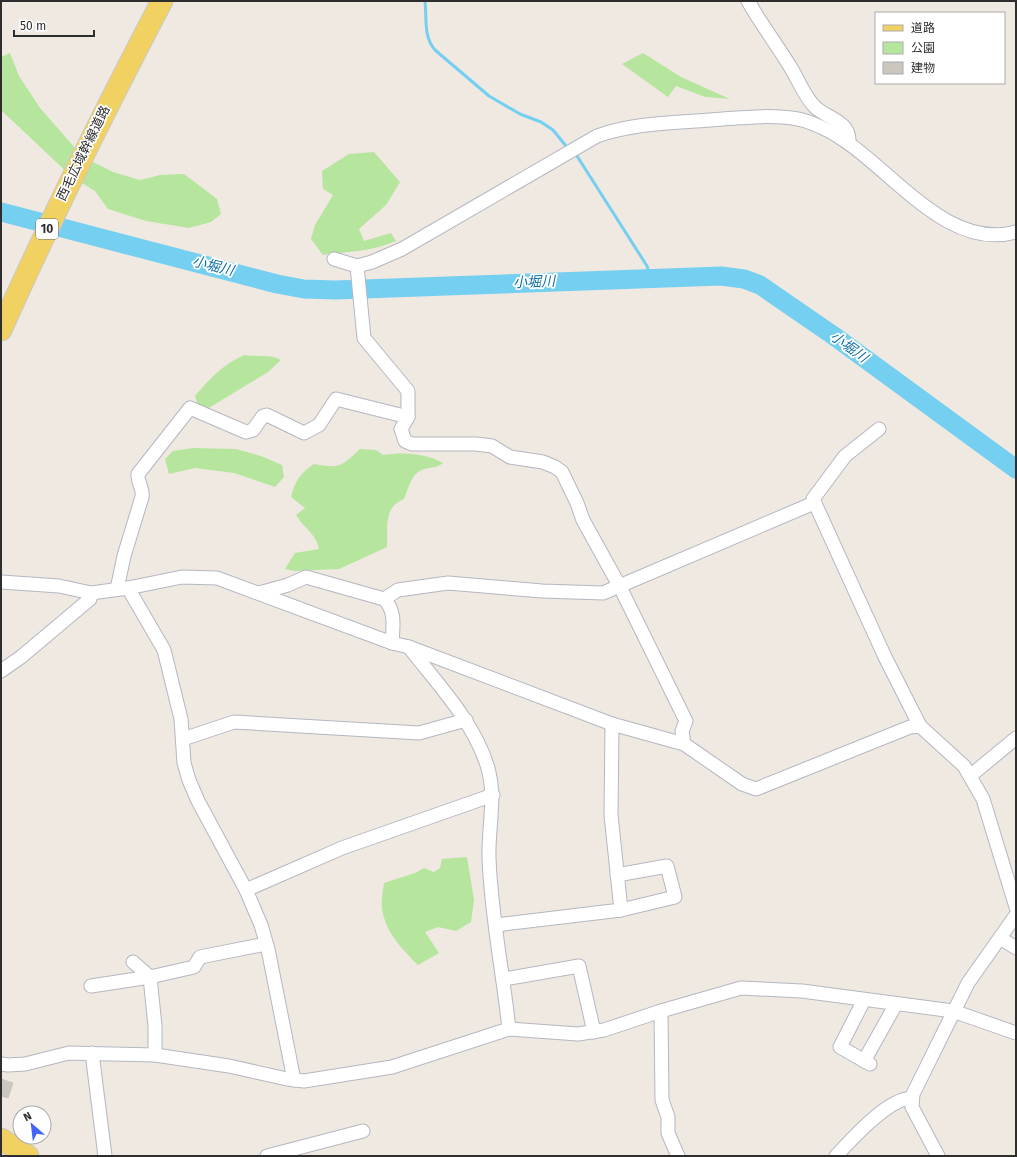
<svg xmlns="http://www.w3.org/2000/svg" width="1017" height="1157" font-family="'Fira Sans','Noto Sans JP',sans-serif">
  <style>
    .green { fill: #b6e59e }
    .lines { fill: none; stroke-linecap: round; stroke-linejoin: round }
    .stream { stroke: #75cff0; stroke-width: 3 }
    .river { stroke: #75cff0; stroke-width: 19 }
    .building { fill: #cbc7bf; stroke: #cbc5ba }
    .street-casing { stroke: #b4b7c1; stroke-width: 15 }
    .primary-casing { stroke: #c9c9c9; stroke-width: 23 }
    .street { stroke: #fff; stroke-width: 13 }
    .primary { stroke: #f2d163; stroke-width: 21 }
    .labels { text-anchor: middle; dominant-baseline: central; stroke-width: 3.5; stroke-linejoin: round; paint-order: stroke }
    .shield { fill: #fff; stroke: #6d6d6d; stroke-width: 1 }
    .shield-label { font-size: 12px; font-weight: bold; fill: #2e2e2e }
    .street-label { font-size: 13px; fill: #2e2e2e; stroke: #fff }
    .water-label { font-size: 14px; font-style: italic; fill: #0d6fa3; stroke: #fff }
  </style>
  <rect width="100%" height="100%" fill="#efe9e1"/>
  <g class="green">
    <path d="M10,53L19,76L40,108L83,157L113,172L140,180L160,175L184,174L217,199L221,214L211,222L189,228L146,221L108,209L95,191L72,177L1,110V57Z"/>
    <path d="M643,53L681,77L730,99L705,97L676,86L668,97L622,64Z"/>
    <path d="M374,152L400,182L386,205L359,229L364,241L391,233L396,241C370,252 350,251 323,255L311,239L315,225L333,195L323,189L322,171L349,154Z"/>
    <path d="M244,355C256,357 271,354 281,360L268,372L207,409L198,405L195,396C210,378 223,365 244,355Z"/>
    <path d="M193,448L236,449L261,456L282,465L284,477L275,487L234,473L195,468L169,474L165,459L173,451Z"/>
    <path d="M360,449L376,450L383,455C403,452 425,453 443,463C437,468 433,467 425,469C411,472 409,488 404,499C383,508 388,526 387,547L339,569L295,571L285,569L295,553L319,549C317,535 303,527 296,515L305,508L291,497C294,483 301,472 314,464C340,469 342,466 360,449Z"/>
    <path d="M467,857L474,900L471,922L456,931L438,927L425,932L439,953L418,965C402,949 385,932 382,908C381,900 383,891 384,883L415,873L424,868L434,872L440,868L442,859Z"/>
  </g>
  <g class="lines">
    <g class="stream">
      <path d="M425,1C427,18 423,36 435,50L489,96L520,114L541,122L553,130L566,146"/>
      <path d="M577,156L647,266L651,279"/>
    </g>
    <path class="river" d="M1,212L277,284L304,289L336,290L721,276L744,279L760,285L834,336L1016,469"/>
  </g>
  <path class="building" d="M1,1079L13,1083L8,1098L1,1096Z"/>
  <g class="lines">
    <defs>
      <g id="street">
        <path d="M748,1C761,24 777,45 791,68C799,81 804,96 815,107C828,119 850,121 849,142"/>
        <path d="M334,259L357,266L372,262L402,249L597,136C633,123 672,123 710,120C739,118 770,114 798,119C805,120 814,124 821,127C884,155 941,253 1016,232"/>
        <path d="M357,266L364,338L408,391V417L401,429L405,441L412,444H476L492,446L510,457L543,462L555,467L562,472L577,503L583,520L620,587L686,721L682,731L684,744"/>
        <path d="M879,429L845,456L813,499L885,657L920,726"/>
        <path d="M1,582L59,586L91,593L128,588L182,577L217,578L392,643L409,647L612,724L684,744L742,784L756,789L910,727L920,726L964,766L983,799L1016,907"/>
        <path d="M128,588L164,650L181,719L184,763L189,780L198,801L246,890L261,925L268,949L294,1080"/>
        <path d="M117,589L124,556L142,497C144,489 137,483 138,474L190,408L246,432L253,430L263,416L267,415L304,433L319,425L336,399L408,417"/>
        <path d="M259,593L288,585L306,577L384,599C396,611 393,626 392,643"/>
        <path d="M384,599L398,590L448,583L542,591L603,593L814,503"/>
        <path d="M409,647C438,685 472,719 487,765C497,796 488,826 489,858C491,915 503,972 509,1029"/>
        <path d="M1,671L21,657L90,599L91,593"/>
        <path d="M183,739L234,722L419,733L466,720"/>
        <path d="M970,776L1016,738"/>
        <path d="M617,875L667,866L675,897L621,910"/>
        <path d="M246,890L342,848L493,795"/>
        <path d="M496,925L621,910L611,815L612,724"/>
        <path d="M1000,938L1016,948"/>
        <path d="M133,962L150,977L155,1026V1055"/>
        <path d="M504,979L579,966L594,1032"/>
        <path d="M91,986L150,977L194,967L200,957L266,944"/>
        <path d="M864,1000L840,1047L870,1064"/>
        <path d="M661,1011L662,1100L668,1117V1133L678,1156"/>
        <path d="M92,1053L105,1156"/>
        <path d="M864,1061L896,1004"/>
        <path d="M1,1064L8,1065L25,1064L69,1053L155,1055L229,1066L287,1079L304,1081L392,1067L509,1029L578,1034L604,1030L661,1011L741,988L802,991L953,1011L1016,1033"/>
        <path d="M267,1156L363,1131"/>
        <path d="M836,1156C851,1140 890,1096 912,1099"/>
        <path d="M938,1156L912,1107L913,1094L968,983L1016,915"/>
      </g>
      <g id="primary">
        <path d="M1,330C51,218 105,110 162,1"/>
        <path d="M1,1139L28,1156"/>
      </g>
    </defs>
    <use href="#street" class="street-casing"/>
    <use href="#primary" class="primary-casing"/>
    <use href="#street" class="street"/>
    <use href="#primary" class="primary"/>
  </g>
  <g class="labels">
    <rect class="shield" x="36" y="219" width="22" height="20" rx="3"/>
    <g class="shield-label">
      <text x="47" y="229">10</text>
    </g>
    <g class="street-label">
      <text transform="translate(83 153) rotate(-64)">西毛広域幹線道路</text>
    </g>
    <g class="water-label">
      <text transform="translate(213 266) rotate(14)">小堀川</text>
      <text transform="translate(534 282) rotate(-2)">小堀川</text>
      <text transform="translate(849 347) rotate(36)">小堀川</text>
    </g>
  </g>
  <rect width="1017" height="1157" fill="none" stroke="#2e2e2e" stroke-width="4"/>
  <rect x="875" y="12" width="130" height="72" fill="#ffffff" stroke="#ababab"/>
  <rect x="883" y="25" width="20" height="6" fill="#f2d163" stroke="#ababab"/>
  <text x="911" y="32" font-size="12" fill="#2e2e2e">道路</text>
  <rect x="883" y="42" width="20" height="12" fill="#b6e59e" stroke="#ababab"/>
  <text x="911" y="52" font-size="12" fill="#2e2e2e">公園</text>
  <rect x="883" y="62" width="20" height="12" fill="#cbc7bf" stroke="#ababab"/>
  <text x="911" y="72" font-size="12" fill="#2e2e2e">建物</text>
  <g transform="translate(32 1125) rotate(332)"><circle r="19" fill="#ffffff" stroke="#ababab"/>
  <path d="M0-3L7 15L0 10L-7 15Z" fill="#4264fb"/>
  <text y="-6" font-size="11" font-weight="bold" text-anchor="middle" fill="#2e2e2e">N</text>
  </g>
  <path d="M14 30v6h80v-6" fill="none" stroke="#2e2e2e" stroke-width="2"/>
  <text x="20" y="30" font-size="12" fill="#2e2e2e" stroke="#ffffff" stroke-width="3" paint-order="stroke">50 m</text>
</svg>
